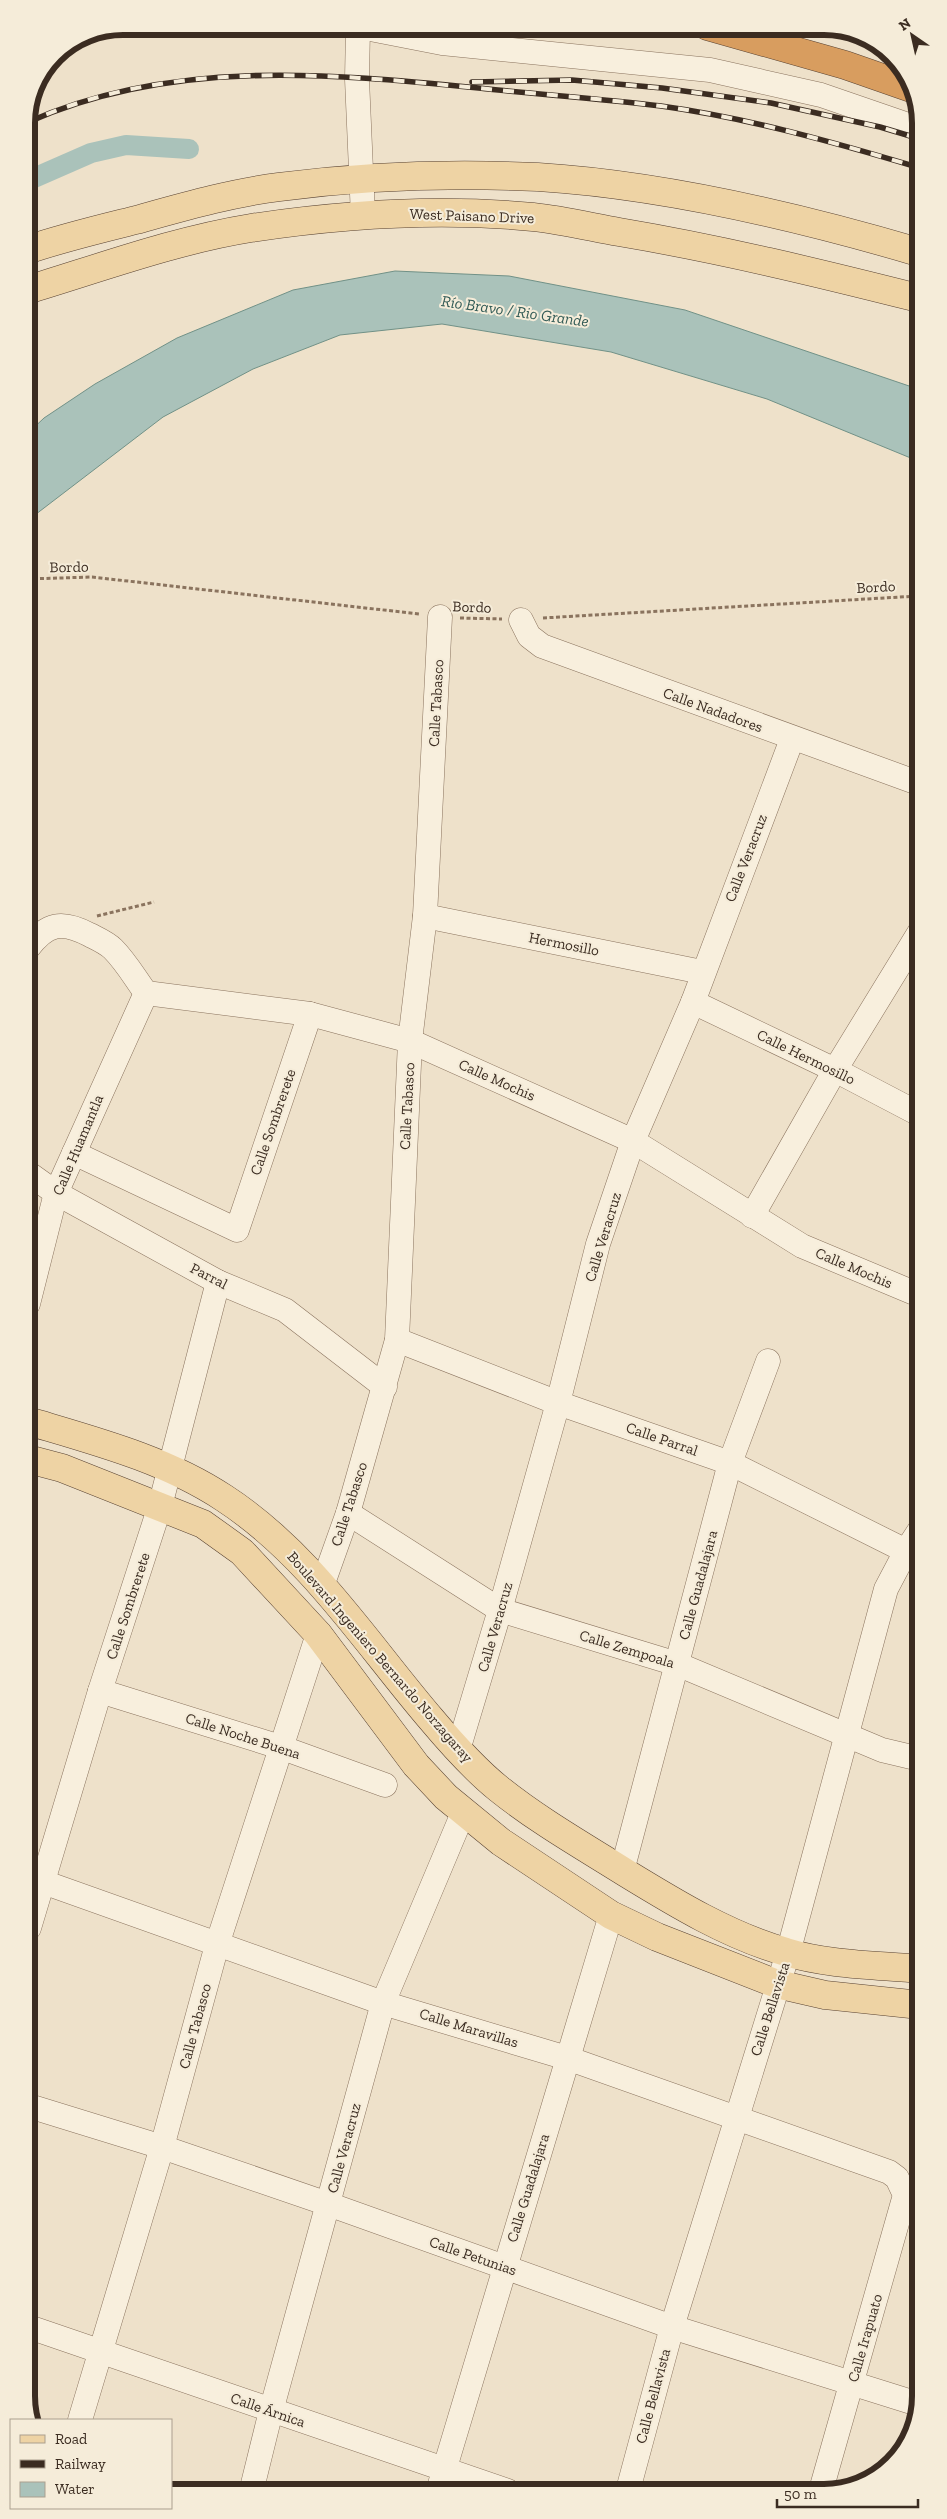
<svg xmlns="http://www.w3.org/2000/svg" width="947" height="2519" font-family="'Zilla Slab',serif">
  <style>
    .water { fill: #aac2ba; stroke: #719187 }
    .lines { fill: none; stroke-linecap: round; stroke-linejoin: round }
    .canal { stroke: #aac2ba; stroke-width: 20 }
    .minor-casing { stroke: #8a735e; stroke-width: 25 }
    .major-casing { stroke: #584232; stroke-width: 29 }
    .highway-casing { stroke: #584232; stroke-width: 29 }
    .path { stroke: #8a735e; stroke-width: 3; stroke-dasharray: 4 2.5; stroke-linecap: butt }
    .minor { stroke: #f8efdd; stroke-width: 24 }
    .major { stroke: #eed3a4; stroke-width: 28 }
    .highway { stroke: #d89d5f; stroke-width: 28 }
    .rail-casing { stroke: #3b2c21; stroke-width: 5.5 }
    .rail { stroke: #f5ecd9; stroke-width: 4; stroke-dasharray: 11; stroke-linecap: butt }
    .labels { text-anchor: middle; dominant-baseline: central; stroke-width: 4; stroke-linejoin: round; paint-order: stroke }
    .street-label { font-size: 15px; fill: #3b2c21; stroke: #f5ecd9 }
    .water-label { font-size: 16px; font-style: italic; fill: #315a55; stroke: #f5ecd9 }
    .rim { fill: none; stroke: #3b2c21; stroke-width: 6 }
  </style>
  <rect width="100%" height="100%" fill="#eee1ca"/>
  <path class="water" d="M395,271L509,276L685,310L918,389V461L767,399L611,352L442,324L340,335L253,369L163,417L27,521V434L44,418L95,384L177,338L293,290Z"/>
  <g class="lines">
    <path class="canal" d="M27,181L91,153L126,145L189,149"/>
    <defs>
      <g id="minor">
        <path d="M355,26L442,43L710,70L821,95L917,128"/>
        <path d="M358,28L357,79L363,216"/>
        <path d="M521,620L529,636L542,646L918,783"/>
        <path d="M425,916L702,972"/>
        <path d="M28,948C47,923 62,920 90,935C98,939 107,943 113,949C126,962 135,978 146,993L310,1014L410,1041L633,1141L802,1246L919,1295"/>
        <path d="M693,1002L835,1070L919,1114"/>
        <path d="M74,1153L237,1230L310,1014"/>
        <path d="M28,1173L56,1193L218,1282L285,1310L385,1387"/>
        <path d="M752,1216L835,1070L919,933"/>
        <path d="M28,1304L56,1193L146,993"/>
        <path d="M397,1340L558,1403L730,1463L906,1551L920,1555"/>
        <path d="M348,1513L500,1610L677,1664L882,1750L920,1759"/>
        <path d="M322,1586L348,1513L397,1340L410,1041L425,916L440,617"/>
        <path d="M100,1691L280,1747L385,1785"/>
        <path d="M458,1750L500,1610L558,1403L598,1244L633,1141L693,1002L792,739"/>
        <path d="M622,1871L730,1463L768,1361"/>
        <path d="M29,1877L383,2003L567,2058L889,2172L897,2178L905,2195L821,2490"/>
        <path d="M29,1928L100,1691L160,1506L218,1282"/>
        <path d="M29,2106L162,2147L328,2204L672,2327L918,2404"/>
        <path d="M29,2327L508,2491"/>
        <path d="M80,2420L162,2147L217,1945L318,1634"/>
        <path d="M628,2490L672,2327L788,1953L886,1589L906,1551L919,1531"/>
        <path d="M438,2491L611,1915"/>
        <path d="M251,2492L271,2411L383,2003L463,1813"/>
      </g>
      <g id="major">
        <path d="M27,250C62,238 100,229 136,220C183,207 231,193 279,187C364,176 452,173 538,177C665,185 796,216 918,252"/>
        <path d="M27,290C100,268 176,240 251,228C344,214 440,208 533,217C562,220 591,227 619,232C720,249 819,273 918,298"/>
        <path d="M28,1421C95,1441 165,1459 224,1498C310,1554 366,1643 431,1719C452,1744 474,1769 499,1789C539,1821 583,1846 626,1873C675,1903 729,1936 786,1952C828,1965 876,1965 920,1969"/>
        <path d="M28,1459L62,1468L203,1524L242,1552L318,1634L416,1765L446,1797L501,1842L611,1915L657,1937L777,1984L825,1995L920,2005"/>
      </g>
      <path id="highway" d="M707,26L845,65L911,88"/>
    </defs>
    <use href="#minor" class="minor-casing"/>
    <use href="#major" class="major-casing"/>
    <use href="#highway" class="highway-casing"/>
    <g class="path">
      <path d="M27,579L92,577L419,614"/>
      <path d="M460,618L502,619"/>
      <path d="M543,618L918,596"/>
      <path d="M97,916L154,902"/>
    </g>
    <use href="#minor" class="minor"/>
    <use href="#major" class="major"/>
    <use href="#highway" class="highway"/>
    <defs>
      <g id="rail">
        <path d="M472,82L572,80L662,88L771,103L880,127L917,138"/>
        <path d="M26,123C172,57 334,74 488,89C546,95 604,99 661,106C748,118 833,142 917,167"/>
      </g>
    </defs>
    <use href="#rail" class="rail-casing"/>
    <use href="#rail" class="rail"/>
  </g>
  <g class="labels">
    <g class="street-label">
      <text transform="translate(472 216) rotate(2)">West Paisano Drive</text>
      <text transform="translate(69 567) rotate(-1)">Bordo</text>
      <text transform="translate(876 587) rotate(-3)">Bordo</text>
      <text transform="translate(472 607) rotate(2)">Bordo</text>
      <text transform="translate(436 703) rotate(-87)">Calle Tabasco</text>
      <text transform="translate(713 710) rotate(20)">Calle Nadadores</text>
      <text transform="translate(746 858) rotate(-69)">Calle Veracruz</text>
      <text transform="translate(564 944) rotate(11)">Hermosillo</text>
      <text transform="translate(806 1057) rotate(26)">Calle Hermosillo</text>
      <text transform="translate(497 1080) rotate(24)">Calle Mochis</text>
      <text transform="translate(407 1106) rotate(-87)">Calle Tabasco</text>
      <text transform="translate(273 1122) rotate(-71)">Calle Sombrerete</text>
      <text transform="translate(78 1145) rotate(-67)">Calle Huamantla</text>
      <text transform="translate(603 1237) rotate(-73)">Calle Veracruz</text>
      <text transform="translate(854 1268) rotate(23)">Calle Mochis</text>
      <text transform="translate(209 1276) rotate(27)">Parral</text>
      <text transform="translate(662 1439) rotate(19)">Calle Parral</text>
      <text transform="translate(349 1504) rotate(-72)">Calle Tabasco</text>
      <text transform="translate(698 1585) rotate(-75)">Calle Guadalajara</text>
      <text transform="translate(128 1606) rotate(-72)">Calle Sombrerete</text>
      <text transform="translate(495 1627) rotate(-74)">Calle Veracruz</text>
      <text transform="translate(627 1649) rotate(17)">Calle Zempoala</text>
      <text transform="translate(380 1657) rotate(49)">Boulevard Ingeniero Bernardo Norzagaray</text>
      <text transform="translate(243 1736) rotate(18)">Calle Noche Buena</text>
      <text transform="translate(770 2009) rotate(-72)">Calle Bellavista</text>
      <text transform="translate(195 2026) rotate(-75)">Calle Tabasco</text>
      <text transform="translate(469 2028) rotate(17)">Calle Maravillas</text>
      <text transform="translate(344 2148) rotate(-75)">Calle Veracruz</text>
      <text transform="translate(528 2188) rotate(-73)">Calle Guadalajara</text>
      <text transform="translate(473 2256) rotate(19)">Calle Petunias</text>
      <text transform="translate(865 2338) rotate(-74)">Calle Irapuato</text>
      <text transform="translate(653 2396) rotate(-75)">Calle Bellavista</text>
      <text transform="translate(268 2410) rotate(19)">Calle Árnica</text>
    </g>
    <g class="water-label">
      <text transform="translate(515 311) rotate(8)">Río Bravo / Rio Grande</text>
    </g>
  </g>
  <path d="M0 0H947V2519H0ZM123 35H824A88 88 0 0 1 912 123V2396A88 88 0 0 1 824 2484H123A88 88 0 0 1 35 2396V123A88 88 0 0 1 123 35Z" fill="#f5ecd9" fill-rule="evenodd"/>
  <path class="rim" d="M123 35H824A88 88 0 0 1 912 123V2396A88 88 0 0 1 824 2484H123A88 88 0 0 1 35 2396V123A88 88 0 0 1 123 35Z"/>
  <rect x="10" y="2419" width="162" height="90" fill="#f5ecd9" stroke="#ab9f8f"/>
  <rect x="20" y="2435" width="25" height="8" fill="#eed3a4" stroke="#ab9f8f"/>
  <text x="55" y="2444" font-size="15" fill="#3b2c21">Road</text>
  <rect x="20" y="2460" width="25" height="8" fill="#3b2c21" stroke="#ab9f8f"/>
  <text x="55" y="2469" font-size="15" fill="#3b2c21">Railway</text>
  <rect x="20" y="2482" width="25" height="15" fill="#aac2ba" stroke="#ab9f8f"/>
  <text x="55" y="2494" font-size="15" fill="#3b2c21">Water</text>
  <g transform="translate(912 35) rotate(326)" stroke="#f5ecd9" stroke-width="4" paint-order="stroke">
  <path d="M0-4L9 19L0 12L-9 19Z" fill="#3b2c21"/>
  <text y="-8" font-size="14" font-weight="bold" text-anchor="middle" fill="#3b2c21">N</text>
  </g>
  <path d="M777 2499v8h141v-8" fill="none" stroke="#3b2c21" stroke-width="2.5"/>
  <text x="784" y="2499" font-size="15" fill="#3b2c21" stroke="#f5ecd9" stroke-width="4" paint-order="stroke">50 m</text>
</svg>
